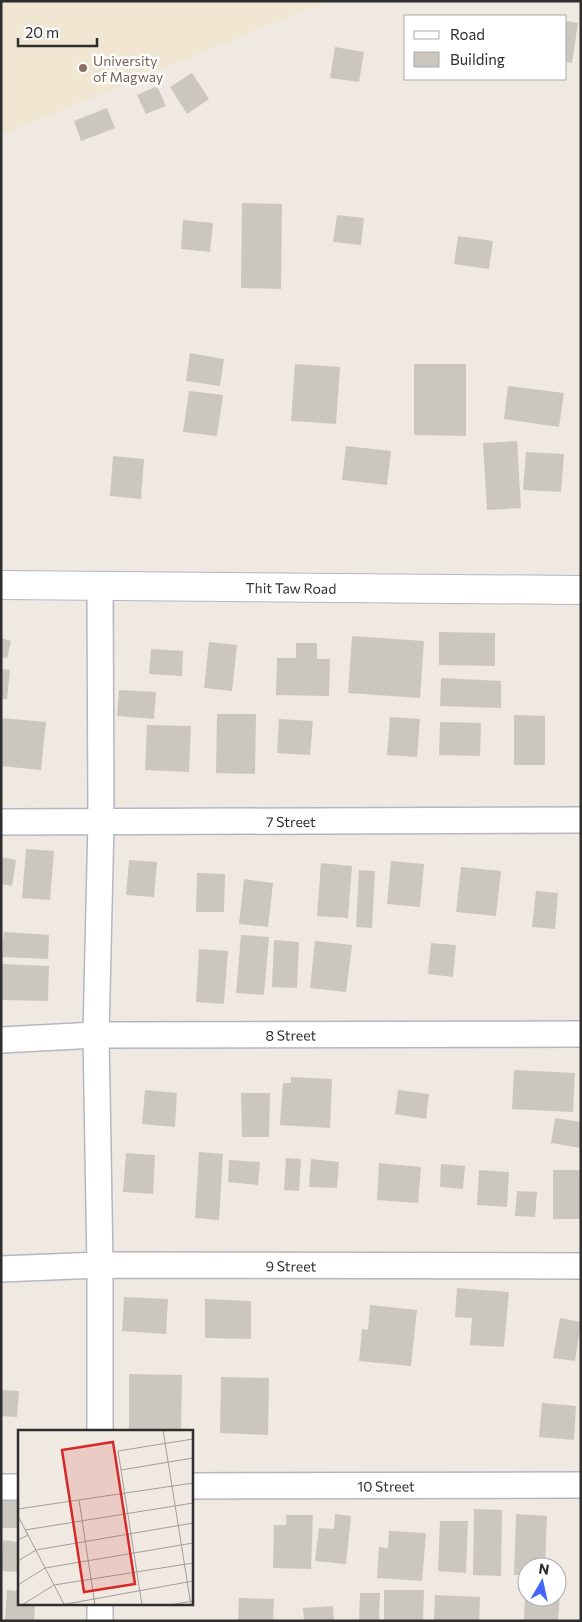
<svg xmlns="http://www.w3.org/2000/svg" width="582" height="1622" font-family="Commissioner,sans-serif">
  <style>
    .education { fill: #f0e6d1 }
    .building { fill: #cbc7bf }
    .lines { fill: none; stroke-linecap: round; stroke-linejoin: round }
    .minor-casing { stroke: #b4b7c1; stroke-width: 28 }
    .tertiary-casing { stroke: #b4b7c1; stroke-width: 30 }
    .minor { stroke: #fff; stroke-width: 25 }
    .tertiary { stroke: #fff; stroke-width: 28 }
    .education-dot { fill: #8d6e63; stroke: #fff; stroke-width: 2 }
    .labels { text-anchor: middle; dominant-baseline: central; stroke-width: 5; stroke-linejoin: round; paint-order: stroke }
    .education-label { font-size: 14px; fill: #785e54; stroke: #fff; text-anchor: start }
    .street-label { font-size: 14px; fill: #2e2e2e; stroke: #fff }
    .inset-road { fill: none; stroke: #a29e99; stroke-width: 1 }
    .view { fill: #d62828; fill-opacity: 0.15; stroke: #d62828; stroke-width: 2.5 }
    .inset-edge { fill: none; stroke: #2e2e2e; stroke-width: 2.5 }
  </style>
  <rect width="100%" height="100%" fill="#efe9e1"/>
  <path class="education" d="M1,1H328L1,135Z"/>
  <g class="building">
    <path d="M566,21L578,23L572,63L566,62Z"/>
    <path d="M335,47L364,52L359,82L330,78Z"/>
    <path d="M192,73L209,99L187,114L170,87Z"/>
    <path d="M157,86L166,106L146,114L137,95Z"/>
    <path d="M107,108L115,128L81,141L74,121Z"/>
    <path d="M242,203L282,204L281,289L241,288Z"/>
    <path d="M337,215L364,218L361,245L333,242Z"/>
    <path d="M183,220L213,223L210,252L181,249Z"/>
    <path d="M458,236L493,241L489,269L454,264Z"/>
    <path d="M190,353L224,359L220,386L186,381Z"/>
    <path d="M295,364L340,367L336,424L291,421Z"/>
    <path d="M414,364H466V436L414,435Z"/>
    <path d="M508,386L564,393L559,427L504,419Z"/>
    <path d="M189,391L223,395L217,436L183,432Z"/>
    <path d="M517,441L521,508L487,510L483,443Z"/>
    <path d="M346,446L391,451L387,485L342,480Z"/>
    <path d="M526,452L564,454L561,492L523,490Z"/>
    <path d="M113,456L144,459L141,499L110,496Z"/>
    <path d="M439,632L495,633V666L439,665Z"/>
    <path d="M352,636L424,641L420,698L348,693Z"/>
    <path d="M1,638L11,641L7,658L1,657Z"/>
    <path d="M209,642L237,645L232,691L204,688Z"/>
    <path d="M296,643H317V659H330L329,696L276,695L277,658H296Z"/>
    <path d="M151,649L183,651L182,676L149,674Z"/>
    <path d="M1,669L10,670L7,699H1Z"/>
    <path d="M441,678L501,681V708L440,706Z"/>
    <path d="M119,690L156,692L154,719L117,716Z"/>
    <path d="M217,714H256L255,774L216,773Z"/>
    <path d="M514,715L545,716V765H514Z"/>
    <path d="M390,717L420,719L417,757L387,755Z"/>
    <path d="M1,718L46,722L41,770L1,766Z"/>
    <path d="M279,719L313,721L310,755L277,753Z"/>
    <path d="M440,722L481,723L480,756L439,755Z"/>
    <path d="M147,725L191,726L189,772L145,770Z"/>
    <path d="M26,849L54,851L50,900L22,898Z"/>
    <path d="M1,857L16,860L12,886L1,884Z"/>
    <path d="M129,860L157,862L154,897L126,895Z"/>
    <path d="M391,861L424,864L420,907L387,904Z"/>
    <path d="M321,863L352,866L348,918L317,916Z"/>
    <path d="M461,867L501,871L496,916L456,912Z"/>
    <path d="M359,870L375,871L372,928L356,927Z"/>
    <path d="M197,873L225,874L224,912H196Z"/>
    <path d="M244,879L273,883L268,927L239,924Z"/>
    <path d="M536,891L558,893L555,929L532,927Z"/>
    <path d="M4,932L49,935L48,959L2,957Z"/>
    <path d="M241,935L269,937L264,995L236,993Z"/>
    <path d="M274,940L299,942L297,988L272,987Z"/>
    <path d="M315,941L352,945L346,992L310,988Z"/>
    <path d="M431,943L456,945L453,977L428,974Z"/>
    <path d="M199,949L228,951L224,1004L196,1002Z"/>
    <path d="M1,964L49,966L48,1001L1,1000Z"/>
    <path d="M514,1070L575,1073L573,1112L512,1109Z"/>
    <path d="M291,1077L332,1079L330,1128L280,1125L283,1083H291Z"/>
    <path d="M145,1090L177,1093L175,1127L142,1124Z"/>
    <path d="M398,1090L429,1094L426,1119L395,1114Z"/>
    <path d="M241,1093H270L269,1137H242Z"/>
    <path d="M555,1118L581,1122V1148L551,1143Z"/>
    <path d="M199,1152L223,1154L219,1220L195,1218Z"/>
    <path d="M126,1153L155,1155L153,1194L123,1192Z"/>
    <path d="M286,1158L301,1159L299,1191L284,1190Z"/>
    <path d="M311,1159L339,1162L337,1188L309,1187Z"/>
    <path d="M229,1160L260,1162L258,1185L228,1182Z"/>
    <path d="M379,1163L421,1167L418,1203L377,1200Z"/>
    <path d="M441,1164L465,1166L463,1189L440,1187Z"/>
    <path d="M479,1170L509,1172L507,1207L477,1205Z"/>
    <rect x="553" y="1170" width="28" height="49"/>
    <path d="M517,1191L537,1192L535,1217L515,1216Z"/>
    <path d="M457,1288L509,1292L504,1347L470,1345L472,1318L455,1317Z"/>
    <path d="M124,1297L168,1299L166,1334L122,1331Z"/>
    <path d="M205,1299L251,1301V1339L205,1338Z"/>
    <path d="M370,1305L417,1310L411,1366L359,1361L362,1329L368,1330Z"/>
    <path d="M560,1318L581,1322L575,1361L553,1358Z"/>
    <path d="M129,1374L182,1375L181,1431H129Z"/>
    <path d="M221,1377L269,1378L268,1435L220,1433Z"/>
    <path d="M1,1390L19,1391L17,1417L1,1416Z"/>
    <path d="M542,1403L576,1406L574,1440L539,1437Z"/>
    <rect x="1" y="1499" width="18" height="29"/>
    <path d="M474,1509L502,1510L501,1576L473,1575Z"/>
    <path d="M335,1514L351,1516L346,1564L315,1561L319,1528L334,1529Z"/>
    <path d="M516,1514L547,1516L545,1567H527V1575H514Z"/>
    <path d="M286,1515H313L311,1569L273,1568L274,1525H286Z"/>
    <path d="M440,1521H468L466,1573L438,1571Z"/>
    <path d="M389,1531L426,1533L422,1581L377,1578L379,1547L388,1548Z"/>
    <path d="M3,1540L19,1542V1572L1,1571Z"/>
    <path d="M7,1590L19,1591V1603H35L34,1621H5Z"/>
    <path d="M384,1590H424L423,1621H384Z"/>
    <path d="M360,1593H380L379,1621H359Z"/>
    <path d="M435,1595L480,1597L479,1621H434Z"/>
    <path d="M557,1595H560L558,1621H524L525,1597H557Z"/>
    <path d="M239,1598L274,1599L273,1621H238Z"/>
    <path d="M333,1606L334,1621H304L303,1608Z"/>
  </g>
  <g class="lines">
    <defs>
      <g id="minor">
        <path d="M100,586L101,822L96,1035L100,1265V1431"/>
        <path id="s1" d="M1,822L581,820"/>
        <path id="s2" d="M1,1040L96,1035L581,1034"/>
        <path id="s3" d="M1,1269L100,1265L581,1266"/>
        <path id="s4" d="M191,1486L581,1485"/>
        <path d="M1,1487H19"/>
        <path d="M100,1621V1603"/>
      </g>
      <g id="tertiary">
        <path id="s5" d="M1,585L581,590"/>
      </g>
    </defs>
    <use href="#minor" class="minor-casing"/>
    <use href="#tertiary" class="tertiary-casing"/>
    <use href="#minor" class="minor"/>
    <use href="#tertiary" class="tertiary"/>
  </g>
  <circle class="education-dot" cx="83" cy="68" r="5"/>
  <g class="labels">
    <g class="education-label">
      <text x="93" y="60">University<tspan x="93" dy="16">of Magway</tspan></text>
    </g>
    <g class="street-label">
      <text stroke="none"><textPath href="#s5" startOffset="290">Thit Taw Road</textPath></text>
      <text stroke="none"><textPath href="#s1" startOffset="290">7 Street</textPath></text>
      <text stroke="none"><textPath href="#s2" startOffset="290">8 Street</textPath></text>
      <text stroke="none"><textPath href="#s3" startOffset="290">9 Street</textPath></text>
      <text stroke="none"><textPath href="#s4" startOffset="195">10 Street</textPath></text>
    </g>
  </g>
  <g transform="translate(18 1430)">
    <rect width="175" height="175" fill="#efe9e1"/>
    <path class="inset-road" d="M145,0L173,175M103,40L175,28M61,70L77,175M0,79L175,53M0,86L46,174M0,110L10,105L7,100L175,73M0,131L18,120L175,93M0,155L27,138L175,113M4,175L36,155L175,133M43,175L175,151M124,175L100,21L175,9M151,175L175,171"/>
    <path class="view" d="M95,12L117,154L66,162L44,20Z"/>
    <rect width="175" height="175" class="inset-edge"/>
  </g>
  <rect width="582" height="1622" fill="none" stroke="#2e2e2e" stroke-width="5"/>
  <rect x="404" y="15" width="162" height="65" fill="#ffffff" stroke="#ababab"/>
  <rect x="414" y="31" width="25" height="8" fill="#ffffff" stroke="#ababab"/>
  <text x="450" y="40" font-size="15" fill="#2e2e2e">Road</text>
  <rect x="414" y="52" width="25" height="15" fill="#cbc7bf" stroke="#ababab"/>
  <text x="450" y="65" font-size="15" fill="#2e2e2e">Building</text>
  <g transform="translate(542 1582) rotate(9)"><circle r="24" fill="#ffffff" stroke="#ababab"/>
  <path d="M0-4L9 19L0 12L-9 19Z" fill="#4264fb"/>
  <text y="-8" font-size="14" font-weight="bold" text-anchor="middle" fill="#2e2e2e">N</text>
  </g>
  <path d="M18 38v8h79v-8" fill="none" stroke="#2e2e2e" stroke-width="2.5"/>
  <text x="25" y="38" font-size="15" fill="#2e2e2e" stroke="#ffffff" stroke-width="4" paint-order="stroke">20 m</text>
</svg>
